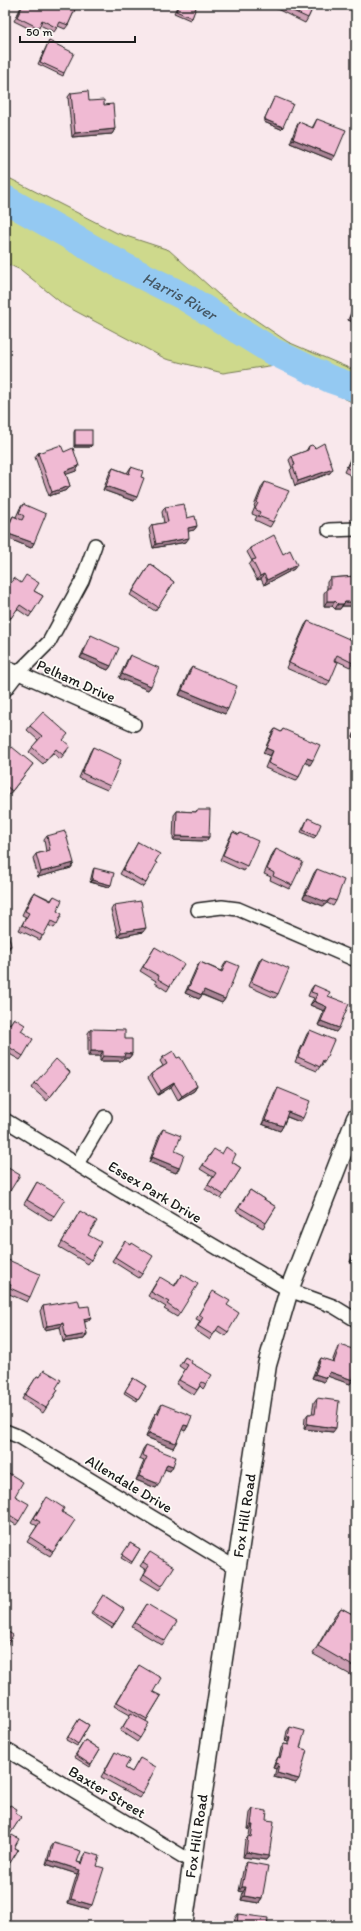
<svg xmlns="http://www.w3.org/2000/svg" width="361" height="1931" font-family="Itim,sans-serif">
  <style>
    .green { fill: #ced98c; stroke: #757a54 }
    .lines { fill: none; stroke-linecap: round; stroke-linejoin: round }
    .river { stroke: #94c9f2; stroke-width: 28 }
    .street-casing { stroke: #1c1c1c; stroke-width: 16 }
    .secondary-casing { stroke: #1c1c1c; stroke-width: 21 }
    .street { stroke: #fdfcf7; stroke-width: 13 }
    .secondary { stroke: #fdfcf7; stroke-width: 18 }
    .wall { fill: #cea0b5; stroke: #1c1c1c }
    .shaded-wall { fill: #a88294; stroke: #1c1c1c }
    .building { fill: #f0bad3; stroke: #1c1c1c }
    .labels { text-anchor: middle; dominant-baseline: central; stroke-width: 3.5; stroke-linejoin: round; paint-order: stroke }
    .street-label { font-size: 15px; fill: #1c1c1c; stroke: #fdfcf7 }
    .water-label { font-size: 16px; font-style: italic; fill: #465967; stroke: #fdfcf7 }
  </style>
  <rect width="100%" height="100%" fill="#f9e8ec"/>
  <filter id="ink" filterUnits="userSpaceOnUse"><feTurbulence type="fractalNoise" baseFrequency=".025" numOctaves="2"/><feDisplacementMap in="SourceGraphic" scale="8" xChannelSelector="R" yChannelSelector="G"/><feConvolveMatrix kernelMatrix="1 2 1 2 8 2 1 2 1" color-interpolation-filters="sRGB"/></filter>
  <g filter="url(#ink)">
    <path class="green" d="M5,176L117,233L169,250L219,295L288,342L356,371V404L275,365L223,373L166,359L64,305L21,270L5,263V201H8L5,194Z"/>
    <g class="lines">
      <path class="river" id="s1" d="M5,199L123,266L185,297L272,351L330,379L356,388"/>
      <defs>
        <g id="street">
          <path d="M329,530L356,529"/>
          <path d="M5,667L134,724"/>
          <path d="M5,690L18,673L49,642L82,581L95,545"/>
          <path d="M198,910L222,907L238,909L356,960"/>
          <path d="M5,1120L119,1190L289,1290L333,1306L356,1320"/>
          <path d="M77,1164L105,1117"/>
          <path d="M5,1431L20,1437L236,1568"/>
          <path d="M5,1749L192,1862"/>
        </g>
        <g id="secondary">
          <path id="s2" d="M183,1926L267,1365L289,1290L356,1118"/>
        </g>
      </defs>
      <use href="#street" class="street-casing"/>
      <use href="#secondary" class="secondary-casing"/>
      <use href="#street" class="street"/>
      <use href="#secondary" class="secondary"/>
    </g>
    <g class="wall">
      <path d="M22,5H77L68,25L65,29L58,26L54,32L40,25L36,32L14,21Z"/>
      <path d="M178,5H196L192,18L190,20L174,13Z"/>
      <path d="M271,5H314L308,18L305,23L271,6Z"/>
      <path d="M49,41L64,73L63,76L38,64Z"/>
      <path d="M356,57V63L354,62Z"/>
      <path d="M71,93L89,101L104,105L115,129L112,134L72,137L68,97Z"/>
      <path d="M274,98L283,127L281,129L264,122V120Z"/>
      <path d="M317,119L332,160L290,143L296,127L299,122L312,128Z"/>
      <path d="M356,300V323L348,320Z"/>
      <path d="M75,430L92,445L90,447H74V432Z"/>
      <path d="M309,446L315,448L330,473L295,486L290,470L292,468L289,460L292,456L306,451Z"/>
      <path d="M64,452L79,466L76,471L66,474L70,486L67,490L49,496L35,457L38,453Z"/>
      <path d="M354,453L356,454V478L344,472L351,457Z"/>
      <path d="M131,467L134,501L103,490L110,472L113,468L127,473Z"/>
      <path d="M265,482L273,522L270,527L255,520L257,516L252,514L255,507L254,506L262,486Z"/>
      <path d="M23,504L34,543L31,548L5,537V533L10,521L13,516L16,517L20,508Z"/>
      <path d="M165,507L187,518L197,526L194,530L188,531L186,542L153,548L149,529L152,525L164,523L162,512Z"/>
      <path d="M250,548L283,554L294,569L264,585L261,579L257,580L249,565L252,561L247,552Z"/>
      <path d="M150,564L174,582L155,611L130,595Z"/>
      <path d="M356,576V606H342L340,609H335L332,606H324V593L327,589V582L330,578Z"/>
      <path d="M34,591L43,596L29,617L17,609L8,622L5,620V592Z"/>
      <path d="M308,621L353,663L350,667L335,660L330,681L327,686L286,668L305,625Z"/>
      <path d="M91,635L111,666L108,670L80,658L88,640Z"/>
      <path d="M130,655L151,686L148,690L119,678L127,660Z"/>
      <path d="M192,667L225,714L179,695L189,671Z"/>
      <path d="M30,726L63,740L67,751L60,759L53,753L43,764L29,752L38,740L27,730Z"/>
      <path d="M356,728V738L353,737Z"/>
      <path d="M275,729L281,732L283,729L310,765L305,762L299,777L296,781L265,768L270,756L263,753L272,733Z"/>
      <path d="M93,747L110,786L107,790L79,778L90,752Z"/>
      <path d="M5,755L33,764L9,795L5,792Z"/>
      <path d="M197,810L209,837L206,841L173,840L174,815L177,811L196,812Z"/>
      <path d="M308,818L316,836L314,838L301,832Z"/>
      <path d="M233,832L239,835L240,833L247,866L244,871L220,860L230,837Z"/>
      <path d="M47,836L74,863L71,868L38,877L33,858L36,854L46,851L44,840Z"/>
      <path d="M138,842L155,862L146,883L143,887L120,874Z"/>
      <path d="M276,849L292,885L289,889L270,880L271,877L264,874L273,853Z"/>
      <path d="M94,868L111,885L109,887L90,882L93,870Z"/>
      <path d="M317,869L336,901L333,906L327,903L323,906L303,898L314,873Z"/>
      <path d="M34,892L51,900L54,896L57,911V924L54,928L48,925L40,940L19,930L26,917L22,915L31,896Z"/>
      <path d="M114,905L143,932L118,937L111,910Z"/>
      <path d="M356,905V919L351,917Z"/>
      <path d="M155,947L170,986L167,991L155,983L156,981L140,971Z"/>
      <path d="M262,957L278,994L275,998L248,986L259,961Z"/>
      <path d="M227,961L225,999L222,1003L202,995L199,999L185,993L197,966L200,962L221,971L224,965Z"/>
      <path d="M314,985L328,996L336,1032L318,1025L324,1011L310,1005L314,998L308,996L311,989Z"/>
      <path d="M14,1018L21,1031L23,1056L20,1060L6,1052L10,1024Z"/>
      <path d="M91,1029L125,1039L132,1054L129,1058H124L121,1061H100V1056H88V1033Z"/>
      <path d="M310,1030L325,1061L322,1065H321L317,1071L295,1062L307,1034Z"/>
      <path d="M163,1057L177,1058L197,1086L194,1091L178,1100L171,1087L158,1095L148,1078L151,1074L163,1066L160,1061Z"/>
      <path d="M70,1072L47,1101L32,1088L35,1083Z"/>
      <path d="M278,1088L300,1122L287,1117L283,1126L280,1131L262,1124L275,1092Z"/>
      <path d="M163,1129L179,1168L176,1173L149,1162L160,1133Z"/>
      <path d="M211,1153L232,1162L241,1168L221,1199L205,1189L213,1177L200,1169Z"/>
      <path d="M37,1182L54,1216L51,1221L24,1204Z"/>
      <path d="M250,1190L276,1207L263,1228L236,1211Z"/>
      <path d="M80,1211L88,1235L91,1260L88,1264L59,1247Z"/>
      <path d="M125,1241L131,1245L142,1274L139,1278L112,1261Z"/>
      <path d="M356,1247V1265L350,1262Z"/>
      <path d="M5,1260L30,1297L27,1302L7,1293L8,1289L5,1287Z"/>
      <path d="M182,1274L180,1313L177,1317L164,1309L166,1307L148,1296L157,1281L174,1286Z"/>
      <path d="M210,1295L227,1305L228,1332L225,1336L216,1330L210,1340L195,1330L200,1321L196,1319Z"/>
      <path d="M43,1306L80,1307L91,1317L88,1321L84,1322L87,1334L84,1339L63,1342L60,1327L44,1330L40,1311Z"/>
      <path d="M340,1345L355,1374L350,1384L328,1376L324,1382L312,1378L318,1363L321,1358L332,1362L337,1349Z"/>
      <path d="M185,1357L191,1363L206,1384L203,1389L200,1386L194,1395L176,1384L185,1370L179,1366Z"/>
      <path d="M37,1376L58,1390L43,1413L22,1399Z"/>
      <path d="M133,1378L146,1386L137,1401L124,1393Z"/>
      <path d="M317,1398L333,1432L304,1429L305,1418L308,1414H312L314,1402Z"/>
      <path d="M162,1404L188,1426L185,1431L182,1429L176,1443L173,1448L146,1437L153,1417L156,1413H157L159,1408Z"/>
      <path d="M146,1445L173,1466L170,1471L165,1469L156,1488L136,1480L144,1461L139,1459L143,1449Z"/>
      <path d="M5,1475L15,1496L19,1521L16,1525L5,1518Z"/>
      <path d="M44,1501L62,1512L64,1537L61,1542L60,1541L50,1556L27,1542L37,1526L31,1522Z"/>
      <path d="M130,1543L140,1549L131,1564L121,1558Z"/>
      <path d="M150,1552L162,1586L159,1590L141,1579L146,1570L140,1566Z"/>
      <path d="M103,1595L124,1609L112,1628L91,1614Z"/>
      <path d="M147,1604L165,1641L162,1645L132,1627Z"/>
      <path d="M341,1608L356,1616V1678L313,1654L335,1615Z"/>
      <path d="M139,1665L153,1692L161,1696L146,1721L140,1738L137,1742L120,1731L130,1715L114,1706Z"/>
      <path d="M79,1719L89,1725L77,1746L66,1740Z"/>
      <path d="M290,1727L300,1748L296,1783L274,1777L276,1769L273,1768L275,1762L278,1757H279L281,1748L284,1744L288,1745V1742L285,1741L287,1731Z"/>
      <path d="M85,1740L100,1750L90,1767L74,1757Z"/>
      <path d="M115,1752L125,1768L132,1772L140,1758L142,1794L139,1798L101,1777Z"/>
      <path d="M5,1808L21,1817L7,1838L5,1836Z"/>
      <path d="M253,1809L266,1820L269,1856L266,1860L243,1857L245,1840L249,1836L250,1829H248L250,1813Z"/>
      <path d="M5,1836L14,1848L18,1850L8,1865L5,1863Z"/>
      <path d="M54,1843L77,1862L81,1863L83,1856L86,1852L97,1866L89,1909L68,1903L77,1874L46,1864L51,1847Z"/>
      <path d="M247,1862L262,1899L259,1903L241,1900L243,1892L239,1891L244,1866Z"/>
      <path d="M238,1914L267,1926H234L235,1918Z"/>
    </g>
    <g class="shaded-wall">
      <path d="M266,120L283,127L281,129L264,122Z"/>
      <path d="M115,129L112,134L72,137L75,133Z"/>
      <path d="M293,139L335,156L332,160L290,143Z"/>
      <path d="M350,317L356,320V323L348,320Z"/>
      <path d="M75,445H92L90,447H74Z"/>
      <path d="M79,466L76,471L62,476L65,471Z"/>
      <path d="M333,469L330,473L295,486L298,481Z"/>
      <path d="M70,486L67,490L49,496L52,492Z"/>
      <path d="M106,486L137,497L134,501L103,490Z"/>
      <path d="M197,526L194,530L185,532L188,528Z"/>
      <path d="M6,533L34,543L31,548L5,537V535Z"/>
      <path d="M189,538L186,542L153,548L156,544Z"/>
      <path d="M297,565L294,569L264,585L267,580Z"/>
      <path d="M264,574L261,579L257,580L260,576Z"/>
      <path d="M327,601H335L332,606H324Z"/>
      <path d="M345,602H356V606H342Z"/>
      <path d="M338,604H343L340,609H335Z"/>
      <path d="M83,654L111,666L108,670L80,658Z"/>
      <path d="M122,674L151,686L148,690L119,678Z"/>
      <path d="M182,690L228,709L225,714L179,695Z"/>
      <path d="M356,732V738L353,737Z"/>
      <path d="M266,748L273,751L270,756L263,753Z"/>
      <path d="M307,758L313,760L310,765L304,762Z"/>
      <path d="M176,836L209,837L206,841L173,840Z"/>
      <path d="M74,863L71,868L38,877L41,872Z"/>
      <path d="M92,880L111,885L109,887L90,882Z"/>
      <path d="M306,894L330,899L327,903L323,906L303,898Z"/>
      <path d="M146,928L143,932L118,937L121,932Z"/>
      <path d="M11,946L8,950L5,951V947Z"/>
      <path d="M188,989L202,995L199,999L185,993Z"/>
      <path d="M204,990L225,999L222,1003L201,994Z"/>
      <path d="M314,1001L327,1007L324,1011L310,1005Z"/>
      <path d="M321,1021L339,1028L336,1032L318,1025Z"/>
      <path d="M91,1051H103L100,1056H88Z"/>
      <path d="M125,1053L132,1054L129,1058H124L121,1061H100L103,1056Z"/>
      <path d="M174,1083L171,1087L158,1095L161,1091Z"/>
      <path d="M197,1086L194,1091L178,1100L182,1096Z"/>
      <path d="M288,1112L303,1118L300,1122L285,1116Z"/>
      <path d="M265,1120L283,1126L280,1131L262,1124Z"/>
      <path d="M152,1157L179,1168L176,1173L149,1162Z"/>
      <path d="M353,1258L356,1259V1265L350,1262Z"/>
      <path d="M91,1317L88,1321L81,1323L84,1319Z"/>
      <path d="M63,1323L60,1327L44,1330L47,1326Z"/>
      <path d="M87,1334L84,1339L63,1342L66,1338Z"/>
      <path d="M330,1372L353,1380L350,1384L327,1376Z"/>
      <path d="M315,1374L327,1378L324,1382L312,1378Z"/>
      <path d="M307,1424L336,1428L333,1432L304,1429Z"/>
      <path d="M184,1425L188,1426L185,1431L181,1429Z"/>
      <path d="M149,1433L176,1443L173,1448L146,1437Z"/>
      <path d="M167,1464L173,1466L170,1471L164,1469Z"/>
      <path d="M139,1476L159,1484L156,1488L136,1480Z"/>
      <path d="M288,1736L291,1738L288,1742L285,1741Z"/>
      <path d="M276,1763L279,1764L276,1769L273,1768Z"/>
      <path d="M277,1773L299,1779L296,1783L274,1777Z"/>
      <path d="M251,1825H253L250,1829H248Z"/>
      <path d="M246,1852L269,1856L266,1860L243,1857Z"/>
      <path d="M49,1860L80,1870L77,1874L46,1864Z"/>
      <path d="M242,1887H246L243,1892L239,1891Z"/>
      <path d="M244,1896L262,1899L259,1903L241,1900Z"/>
      <path d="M71,1899L92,1905L89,1909L68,1903Z"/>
    </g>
    <g class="building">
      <path d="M23,5H77L68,25L60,22L57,28L42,20L39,28L17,17Z"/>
      <path d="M179,5H197L192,18L176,11Z"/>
      <path d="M280,5H314L308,18Z"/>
      <path d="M49,41L74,53L64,73L40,62Z"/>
      <path d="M88,91L89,101L104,100V105L113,104L115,129L75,133L71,93Z"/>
      <path d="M276,97L293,104L283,127L266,120L265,118L274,98Z"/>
      <path d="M317,119L346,130L335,156L293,139L299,122L313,128Z"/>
      <path d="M356,302V320L350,317Z"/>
      <rect x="75" y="430" width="17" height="15"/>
      <path d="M324,443L333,469L298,481L293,466L295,465L292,456L308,450L309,446L312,445L315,448Z"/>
      <path d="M61,445L64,452L73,448L79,466L65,471L70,486L52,492L38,453Z"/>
      <path d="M354,453L356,454V472L347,468Z"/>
      <path d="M131,467L143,471L141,477L144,478L137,497L106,486L113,468L129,474Z"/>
      <path d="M265,482L289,491L273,522L258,516L260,512L255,509L258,503L257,502Z"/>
      <path d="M23,504L46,514L34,543L6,533L13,516L22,520L24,516L19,513Z"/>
      <path d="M184,504L187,518L195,516L197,526L188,528L189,538L156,544L152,525L168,522L165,507Z"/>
      <path d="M274,535L283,554L290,550L297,565L267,580L264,574L260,576L252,560L256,559L250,548Z"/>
      <path d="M150,564L174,582L158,607L133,591Z"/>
      <path d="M26,575L39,583L34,591L43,596L32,613L20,605L11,618L5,613V592L14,578L21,583Z"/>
      <path d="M356,576V602H345L343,604H338L335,601H327V588H330V578Z"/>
      <path d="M308,621L356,642V655L353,663L337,655L334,661L338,662L330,681L289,663Z"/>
      <path d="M91,635L119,648L111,666L83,654Z"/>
      <path d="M130,655L159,668L151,686L122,674Z"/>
      <path d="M192,667L237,686L228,709L182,690Z"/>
      <path d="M43,712L68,734L63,740L70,746L63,755L56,749L46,760L32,747L42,736L30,726Z"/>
      <path d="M275,729L281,732L283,729L320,745L313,760L307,758L299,777L268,763L273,751L266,748Z"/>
      <path d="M12,747L33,764L12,791L5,785V755Z"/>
      <path d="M93,747L121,760L110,786L82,773Z"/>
      <path d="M197,810H210L209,837L176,836L177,811L196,812Z"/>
      <path d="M308,818L321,824L316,836L303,830Z"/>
      <path d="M65,831L74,863L41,872L36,854L50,850L47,836Z"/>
      <path d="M233,832L239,835L240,833L258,841L247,866L223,855Z"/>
      <path d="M138,842L160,854L155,862L157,863L146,883L123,870Z"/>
      <path d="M276,849L303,862L292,885L273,876L274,873L267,869Z"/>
      <path d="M94,868L114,873L111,885L92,880Z"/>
      <path d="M317,869L344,880L336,901L330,899L326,902L306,894Z"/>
      <path d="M34,892L51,901L54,896L62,900L57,911L62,914L57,924L51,921L43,936L22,925L29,913L25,911Z"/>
      <path d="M141,901L146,928L121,932L114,905Z"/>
      <path d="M356,907V913L354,912Z"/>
      <path d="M5,927H7L11,946L5,947Z"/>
      <path d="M155,947L184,964L170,986L158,979L159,976L143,967Z"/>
      <path d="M262,957L289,969L278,994L251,982Z"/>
      <path d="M227,961L239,966L225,999L204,990L202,995L188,989L200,962L222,972Z"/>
      <path d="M314,985L330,992L328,996L349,1004L339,1028L321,1021L327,1007L314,1001L317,994L311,992Z"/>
      <path d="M14,1018L25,1025L21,1031L33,1039L23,1056L9,1047L5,1053V1021L10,1024Z"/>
      <path d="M91,1029L125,1030V1039H132V1054L125,1053L124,1057L103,1056V1051H91Z"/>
      <path d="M310,1030L334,1040L325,1061L323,1060L320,1067L298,1057Z"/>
      <path d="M173,1051L177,1058L180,1057L197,1086L182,1096L174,1083L161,1091L151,1074L167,1064L163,1057Z"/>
      <path d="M56,1059L70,1072L50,1097L35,1083Z"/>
      <path d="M278,1088L310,1101L303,1118L288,1112L283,1126L265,1120Z"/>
      <path d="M163,1129L181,1136L175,1151L184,1155L179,1168L152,1157Z"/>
      <path d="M226,1147L236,1154L232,1162L241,1168L224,1195L208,1185L216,1173L203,1165L214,1149L222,1154Z"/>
      <path d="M5,1166L20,1175L5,1199Z"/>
      <path d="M37,1182L65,1199L54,1216L27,1200Z"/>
      <path d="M250,1190L276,1207L266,1223L239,1207Z"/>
      <path d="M80,1211L97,1221L88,1235L101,1242L91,1260L62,1242Z"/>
      <path d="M125,1241L131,1245L132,1243L153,1256L142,1274L115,1257Z"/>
      <path d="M356,1250V1259L353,1258Z"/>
      <path d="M6,1259L40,1274L30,1297L10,1288L11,1285L5,1282V1261Z"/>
      <path d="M182,1274L198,1284L180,1313L167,1304L169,1302L151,1292L160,1277L175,1286Z"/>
      <path d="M213,1291L230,1301L227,1305L239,1313L228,1332L219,1326L213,1335L198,1326L203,1317L199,1314Z"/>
      <path d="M78,1300L80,1307L89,1306L91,1317L84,1319L87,1334L66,1338L63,1323L47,1326L43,1306Z"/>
      <path d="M340,1345L356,1350V1371L353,1380L330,1372L327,1378L315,1374L321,1358L334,1362Z"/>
      <path d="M185,1357L192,1361L191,1363L212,1375L206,1384L202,1382L197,1390L179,1380L188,1365L182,1362Z"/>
      <path d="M44,1370L61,1380L56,1388L58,1390L46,1408L25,1395L37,1376L40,1377Z"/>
      <path d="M133,1378L146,1386L138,1399L125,1391Z"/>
      <path d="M317,1398L339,1401L336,1428L307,1424L308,1414H315Z"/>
      <path d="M162,1404L192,1416L188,1426L184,1425L176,1443L149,1433L156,1413L158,1414Z"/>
      <path d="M146,1445L176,1457L173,1466L167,1464L159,1484L139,1476L147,1457L142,1455Z"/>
      <path d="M7,1472L23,1482L15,1496L29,1504L19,1521L5,1512V1476Z"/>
      <path d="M47,1497L64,1508L62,1512L75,1520L64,1537H63L53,1552L30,1537L40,1522L34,1518Z"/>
      <path d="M130,1543L140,1549L132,1562L122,1555Z"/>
      <path d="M150,1552L174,1567L162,1586L144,1574L149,1566L143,1562Z"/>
      <path d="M103,1595L124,1609L114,1625L92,1612Z"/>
      <path d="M147,1604L177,1622L165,1641L135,1623Z"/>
      <path d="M341,1608L356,1616V1668L318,1646Z"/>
      <path d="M5,1630L13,1635L5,1649Z"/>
      <path d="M139,1665L161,1678L153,1692L161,1696L147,1719L117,1702Z"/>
      <path d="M131,1713L149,1723L140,1738L123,1727Z"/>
      <path d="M79,1719L89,1725L78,1744L68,1737Z"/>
      <path d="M290,1727L305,1731L300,1748L307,1750L299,1779L277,1773L279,1764L276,1763L278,1757L280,1758L284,1744L289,1745L291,1738L288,1736Z"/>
      <path d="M85,1740L100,1750L91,1765L76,1755Z"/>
      <path d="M115,1752L130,1760L125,1768L132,1772L140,1758L156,1767L142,1794L104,1773Z"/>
      <path d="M10,1805L17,1809L15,1813L21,1817L10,1834L5,1830V1808L7,1809Z"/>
      <path d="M253,1809L267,1811L266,1820L274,1821L269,1856L246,1852L248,1836L251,1837L253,1825H251Z"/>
      <path d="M12,1835L19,1839L14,1848L18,1850L10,1863L5,1860V1836L9,1839Z"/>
      <path d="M54,1843L81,1851L77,1862L82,1864L86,1852L100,1856L97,1866L104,1868L92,1905L71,1899L80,1870L49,1860Z"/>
      <path d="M247,1862L268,1866L262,1899L244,1896L246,1887H242Z"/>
      <path d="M238,1914L268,1918L267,1926H237Z"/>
    </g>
  </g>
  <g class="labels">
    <g class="street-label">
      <text transform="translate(76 681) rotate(24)">Pelham Drive</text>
      <text transform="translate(155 1192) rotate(31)">Essex Park Drive</text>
      <text transform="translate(129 1484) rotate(31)">Allendale Drive</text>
      <text stroke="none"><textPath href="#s2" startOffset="415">Fox Hill Road</textPath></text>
      <text transform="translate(107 1792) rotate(31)">Baxter Street</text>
      <text stroke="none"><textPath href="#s2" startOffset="91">Fox Hill Road</textPath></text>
    </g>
    <g class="water-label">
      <text stroke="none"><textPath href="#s1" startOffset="200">Harris River</textPath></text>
    </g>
  </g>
  <rect width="361" height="1931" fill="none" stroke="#fdfcf7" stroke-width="20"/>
  <rect x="10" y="10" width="341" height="1911" fill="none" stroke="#1c1c1c" stroke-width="1.5" filter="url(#ink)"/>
  <path d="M20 36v6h115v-6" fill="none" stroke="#1c1c1c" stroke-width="2"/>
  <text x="26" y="36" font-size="12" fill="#1c1c1c" stroke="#fdfcf7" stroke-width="3" paint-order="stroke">50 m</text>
</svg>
